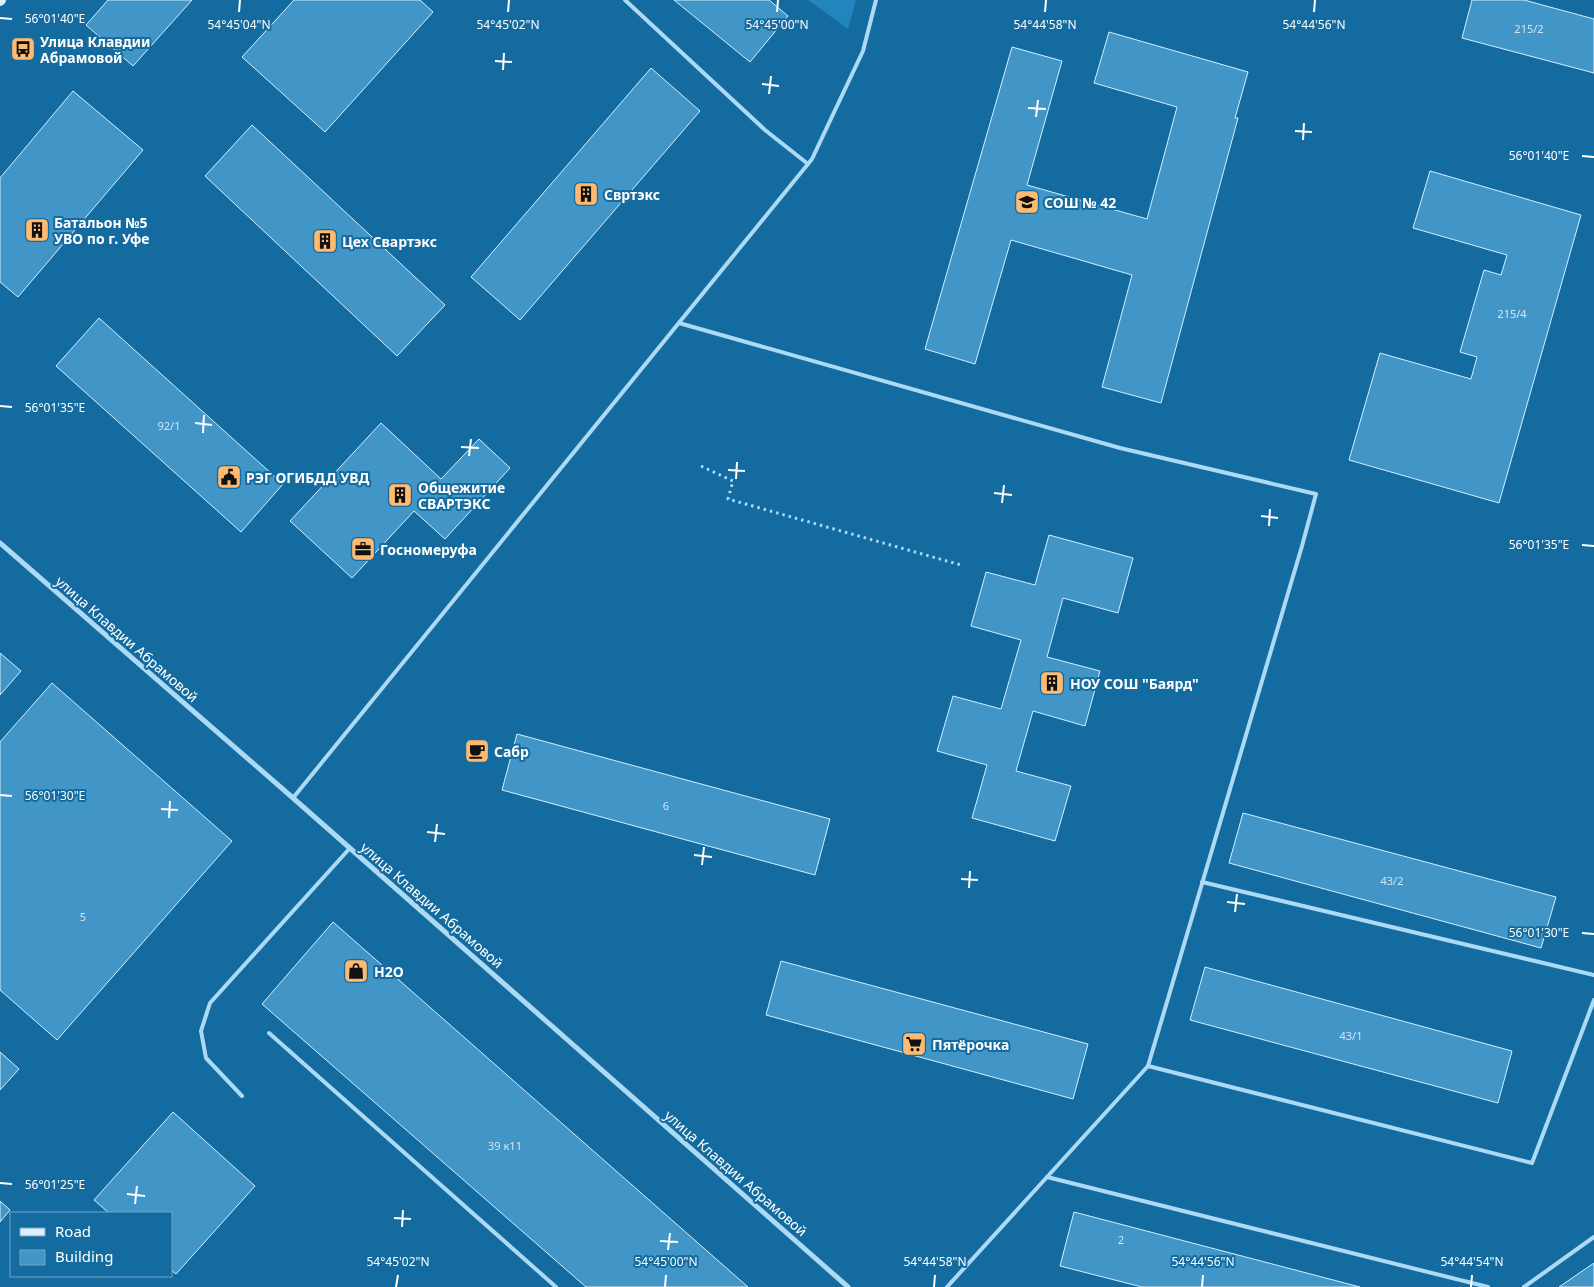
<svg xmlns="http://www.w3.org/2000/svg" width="1594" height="1287" font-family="'Noto Sans',sans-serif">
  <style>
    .green { fill: #2285bc }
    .building { fill: #4196c7; stroke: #d4effd }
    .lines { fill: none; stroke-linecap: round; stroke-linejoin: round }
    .path { stroke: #acdaf4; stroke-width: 3; stroke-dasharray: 2.5 4; stroke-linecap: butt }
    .service { stroke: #acdaf4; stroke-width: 4 }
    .minor { stroke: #acdaf4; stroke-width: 5 }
    .secondary { stroke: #dcf1fd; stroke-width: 10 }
    .ticks { fill: none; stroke: #fff; stroke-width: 2 }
    .labels { text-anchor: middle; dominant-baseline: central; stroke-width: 4; stroke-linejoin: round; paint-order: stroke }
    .number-label { font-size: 11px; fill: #d0e5f1 }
    .poi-label { font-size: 14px; font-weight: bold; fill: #fff; stroke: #136b9f; text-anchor: start }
    .street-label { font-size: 14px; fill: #fff; stroke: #136b9f }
    .ticks-label { font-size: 12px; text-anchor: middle; fill: #fff; stroke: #136b9f; stroke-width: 4; stroke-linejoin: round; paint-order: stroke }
  </style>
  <rect width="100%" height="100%" fill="#136b9f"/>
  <path class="green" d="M808,0H856L848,29Z"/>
  <g class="building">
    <path d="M108,0H192L133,66L86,25Z"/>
    <path d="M294,0H420L433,12L325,132L242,57Z"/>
    <path d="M674,0H769L788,16L750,62Z"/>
    <path d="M1472,0H1524L1594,19V73L1462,38Z"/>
    <path d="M1109,32L1248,72L1235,118H1238L1161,403L1102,387L1132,275L1011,240L975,364L925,349L1012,47L1062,61L1027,185L1147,219L1177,107L1094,83Z"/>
    <path d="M651,68L700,111L520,320L471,277Z"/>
    <path d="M73,91L143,150L18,297L0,282V178Z"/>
    <path d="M252,125L445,305L397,356L205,176Z"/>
    <path d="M1430,171L1581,215L1499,503L1349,460L1380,353L1471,379L1477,357L1460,352L1484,270L1501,275L1507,255L1413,228Z"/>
    <path d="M99,318L283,484L241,532L56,366Z"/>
    <path d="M381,423L441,479L479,439L510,468L445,539L414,511L352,578L290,521Z"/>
    <path d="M1049,535L1133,558L1118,613L1063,598L1047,657L1100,671L1085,726L1033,711L1016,771L1071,786L1055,841L972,818L987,765L937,751L953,696L1001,709L1021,640L971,626L986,572L1035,585Z"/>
    <path d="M0,653L21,671L0,695Z"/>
    <path d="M52,683L232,841L57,1040L0,990V742Z"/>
    <path d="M517,734L830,819L815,875L502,790Z"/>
    <path d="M1243,813L1556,897L1541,948L1229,863Z"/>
    <path d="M333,922L748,1287H586L262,1004Z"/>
    <path d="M781,961L1088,1044L1073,1099L766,1015Z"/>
    <path d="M1205,967L1512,1051L1498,1103L1190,1020Z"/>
    <path d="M0,1052L19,1069L0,1090Z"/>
    <path d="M173,1112L255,1186L176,1274L171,1270V1213H109L94,1200Z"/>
    <path d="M0,1201L10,1210L0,1222Z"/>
    <path d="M1074,1212L1360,1287H1142L1060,1266Z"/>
    <path d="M1594,1263V1287H1559Z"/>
  </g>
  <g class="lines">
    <path class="path" d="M701,466L733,481L728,499L961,565"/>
    <g class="service">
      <path d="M625,0L765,130L808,164"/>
      <path d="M679,323L1120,448L1316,494L1302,546L1148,1066"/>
      <path d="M293,798L812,159L863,51L876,0"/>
      <path d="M1202,882L1594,975"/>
      <path d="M269,1033L556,1287"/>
      <path d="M242,1096L206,1058L201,1031L210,1003L350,848"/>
      <path d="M1047,1177L1488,1287"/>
      <path d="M947,1287L1148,1066L1532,1163L1594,1000"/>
      <path d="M1524,1287L1594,1237"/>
    </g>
    <path class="minor" d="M0,543L293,798L848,1287"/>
    <path class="secondary" d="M0,1L1,0"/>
  </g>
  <path class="ticks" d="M239,12L240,0M508,12L509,0M777,12L778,0M1045,12L1046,0M1314,12L1315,0M0,18L12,19M495,61L512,62M503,70L504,53M762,84L779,86M769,94L771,76M1028,108L1046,109M1036,117L1038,100M1295,131L1312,132M1303,140L1304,123M1582,156L1594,157M0,406L12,407M195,423L212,425M203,433L204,415M461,447L479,448M469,456L471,439M728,470L745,471M736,479L737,462M994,493L1012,495M1002,503L1004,485M1261,516L1278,518M1269,526L1270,509M1582,545L1594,546M0,795L12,796M161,809L178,810M169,818L170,801M427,832L445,834M435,842L437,824M694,855L712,857M702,865L704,847M961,879L978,880M969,888L970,871M1227,902L1245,904M1235,912L1237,894M1582,933L1594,934M0,1183L12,1184M127,1194L145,1196M135,1204L137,1186M394,1218L411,1219M402,1227L403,1210M660,1241L678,1242M668,1250L670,1233M396,1287L398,1275M665,1287L666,1275M934,1287L935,1275M1202,1287L1203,1275M1471,1287L1472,1275"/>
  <defs>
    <symbol id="bus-square" viewBox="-11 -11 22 22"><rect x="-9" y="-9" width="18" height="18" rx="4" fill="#ffba6f" stroke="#136b9f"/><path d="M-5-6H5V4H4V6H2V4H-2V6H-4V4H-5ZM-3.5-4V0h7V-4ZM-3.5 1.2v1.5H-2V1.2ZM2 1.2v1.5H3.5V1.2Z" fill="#111"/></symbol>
    <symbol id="building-square" viewBox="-11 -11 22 22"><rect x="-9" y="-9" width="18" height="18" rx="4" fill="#ffba6f" stroke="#136b9f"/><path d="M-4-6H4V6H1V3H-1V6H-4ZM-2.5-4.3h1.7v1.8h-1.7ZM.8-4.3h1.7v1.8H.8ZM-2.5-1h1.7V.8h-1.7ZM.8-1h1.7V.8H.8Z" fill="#111"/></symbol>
    <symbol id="school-square" viewBox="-11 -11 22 22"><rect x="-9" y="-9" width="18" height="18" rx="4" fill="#ffba6f" stroke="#136b9f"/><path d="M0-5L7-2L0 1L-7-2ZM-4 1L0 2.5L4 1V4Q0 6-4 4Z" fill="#111"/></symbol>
    <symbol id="civic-square" viewBox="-11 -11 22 22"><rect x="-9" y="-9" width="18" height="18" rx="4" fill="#ffba6f" stroke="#136b9f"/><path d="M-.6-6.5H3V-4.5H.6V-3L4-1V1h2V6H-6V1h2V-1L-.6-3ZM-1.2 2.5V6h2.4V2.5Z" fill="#111"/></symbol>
    <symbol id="office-square" viewBox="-11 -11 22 22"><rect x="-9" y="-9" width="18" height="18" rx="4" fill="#ffba6f" stroke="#136b9f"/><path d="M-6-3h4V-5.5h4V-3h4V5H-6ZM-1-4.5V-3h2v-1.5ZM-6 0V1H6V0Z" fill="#111"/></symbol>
    <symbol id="cafe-square" viewBox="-11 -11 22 22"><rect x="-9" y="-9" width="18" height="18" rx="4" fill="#ffba6f" stroke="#136b9f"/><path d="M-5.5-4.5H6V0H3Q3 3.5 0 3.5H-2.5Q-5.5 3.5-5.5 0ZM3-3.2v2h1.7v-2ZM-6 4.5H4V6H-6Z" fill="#111"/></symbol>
    <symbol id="shop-square" viewBox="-11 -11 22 22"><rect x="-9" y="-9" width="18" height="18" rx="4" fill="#ffba6f" stroke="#136b9f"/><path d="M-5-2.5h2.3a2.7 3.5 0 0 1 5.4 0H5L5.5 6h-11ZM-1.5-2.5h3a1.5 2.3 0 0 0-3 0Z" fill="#111"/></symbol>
    <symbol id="supermarket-square" viewBox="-11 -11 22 22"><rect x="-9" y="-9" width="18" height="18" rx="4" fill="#ffba6f" stroke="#136b9f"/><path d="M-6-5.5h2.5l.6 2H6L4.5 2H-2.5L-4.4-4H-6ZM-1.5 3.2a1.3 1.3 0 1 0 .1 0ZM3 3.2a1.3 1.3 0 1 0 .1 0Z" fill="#111"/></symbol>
  </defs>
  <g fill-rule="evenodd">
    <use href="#bus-square" x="9" y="35" width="28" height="28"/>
    <use href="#building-square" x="572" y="180" width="28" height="28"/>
    <use href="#school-square" x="1013" y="188" width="28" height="28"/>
    <use href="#building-square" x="23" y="216" width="28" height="28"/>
    <use href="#building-square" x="311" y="227" width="28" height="28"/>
    <use href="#civic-square" x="215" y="463" width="28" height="28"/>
    <use href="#building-square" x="386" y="481" width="28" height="28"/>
    <use href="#office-square" x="349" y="535" width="28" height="28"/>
    <use href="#building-square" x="1038" y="669" width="28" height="28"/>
    <use href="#cafe-square" x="463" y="737" width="28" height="28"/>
    <use href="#shop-square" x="342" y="957" width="28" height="28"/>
    <use href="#supermarket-square" x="900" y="1030" width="28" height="28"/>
  </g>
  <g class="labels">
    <g class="number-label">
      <text x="1529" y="28">215/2</text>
      <text x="1512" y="313">215/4</text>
      <text x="169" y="425">92/1</text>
      <text x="666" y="805">6</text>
      <text x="1392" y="880">43/2</text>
      <text x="83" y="916">5</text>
      <text x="1351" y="1035">43/1</text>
      <text x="505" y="1145">39 к11</text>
      <text x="1121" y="1239">2</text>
    </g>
    <g class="poi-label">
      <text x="40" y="41">Улица Клавдии<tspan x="40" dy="16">Абрамовой</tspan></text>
      <text x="604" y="194">Свртэкс</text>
      <text x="1044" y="202">СОШ № 42</text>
      <text x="54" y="222">Батальон №5<tspan x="54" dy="16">УВО по г. Уфе</tspan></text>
      <text x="342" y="241">Цех Свартэкс</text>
      <text x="246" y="477">РЭГ ОГИБДД УВД</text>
      <text x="418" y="487">Общежитие<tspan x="418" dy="16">СВАРТЭКС</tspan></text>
      <text x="380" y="549">Госномеруфа</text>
      <text x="1070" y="683">НОУ СОШ "Баярд"</text>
      <text x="494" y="751">Сабр</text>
      <text x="374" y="971">H2O</text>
      <text x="932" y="1044">Пятёрочка</text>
    </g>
    <g class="street-label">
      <text transform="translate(127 639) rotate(41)">улица Клавдии Абрамовой</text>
      <text transform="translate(432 905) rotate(41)">улица Клавдии Абрамовой</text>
      <text transform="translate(736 1173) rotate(41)">улица Клавдии Абрамовой</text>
    </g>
  </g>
  <g class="ticks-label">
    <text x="55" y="23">56°01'40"E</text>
    <text x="239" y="29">54°45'04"N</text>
    <text x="508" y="29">54°45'02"N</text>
    <text x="777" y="29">54°45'00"N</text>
    <text x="1045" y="29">54°44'58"N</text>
    <text x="1314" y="29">54°44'56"N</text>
    <text x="1539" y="160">56°01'40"E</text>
    <text x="55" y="412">56°01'35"E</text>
    <text x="1539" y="549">56°01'35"E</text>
    <text x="55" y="800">56°01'30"E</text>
    <text x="1539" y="937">56°01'30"E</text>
    <text x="55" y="1189">56°01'25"E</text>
    <text x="398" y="1266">54°45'02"N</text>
    <text x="666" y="1266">54°45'00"N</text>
    <text x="935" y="1266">54°44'58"N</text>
    <text x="1203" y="1266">54°44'56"N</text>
    <text x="1472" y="1266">54°44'54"N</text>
  </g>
  <rect x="10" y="1212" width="162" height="65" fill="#136b9f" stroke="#71a6c5"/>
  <rect x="20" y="1228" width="25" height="8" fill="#dcf1fd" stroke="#71a6c5"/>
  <text x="55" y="1237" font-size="15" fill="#ffffff">Road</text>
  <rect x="20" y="1250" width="25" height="15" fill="#4196c7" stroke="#71a6c5"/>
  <text x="55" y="1262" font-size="15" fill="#ffffff">Building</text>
</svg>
